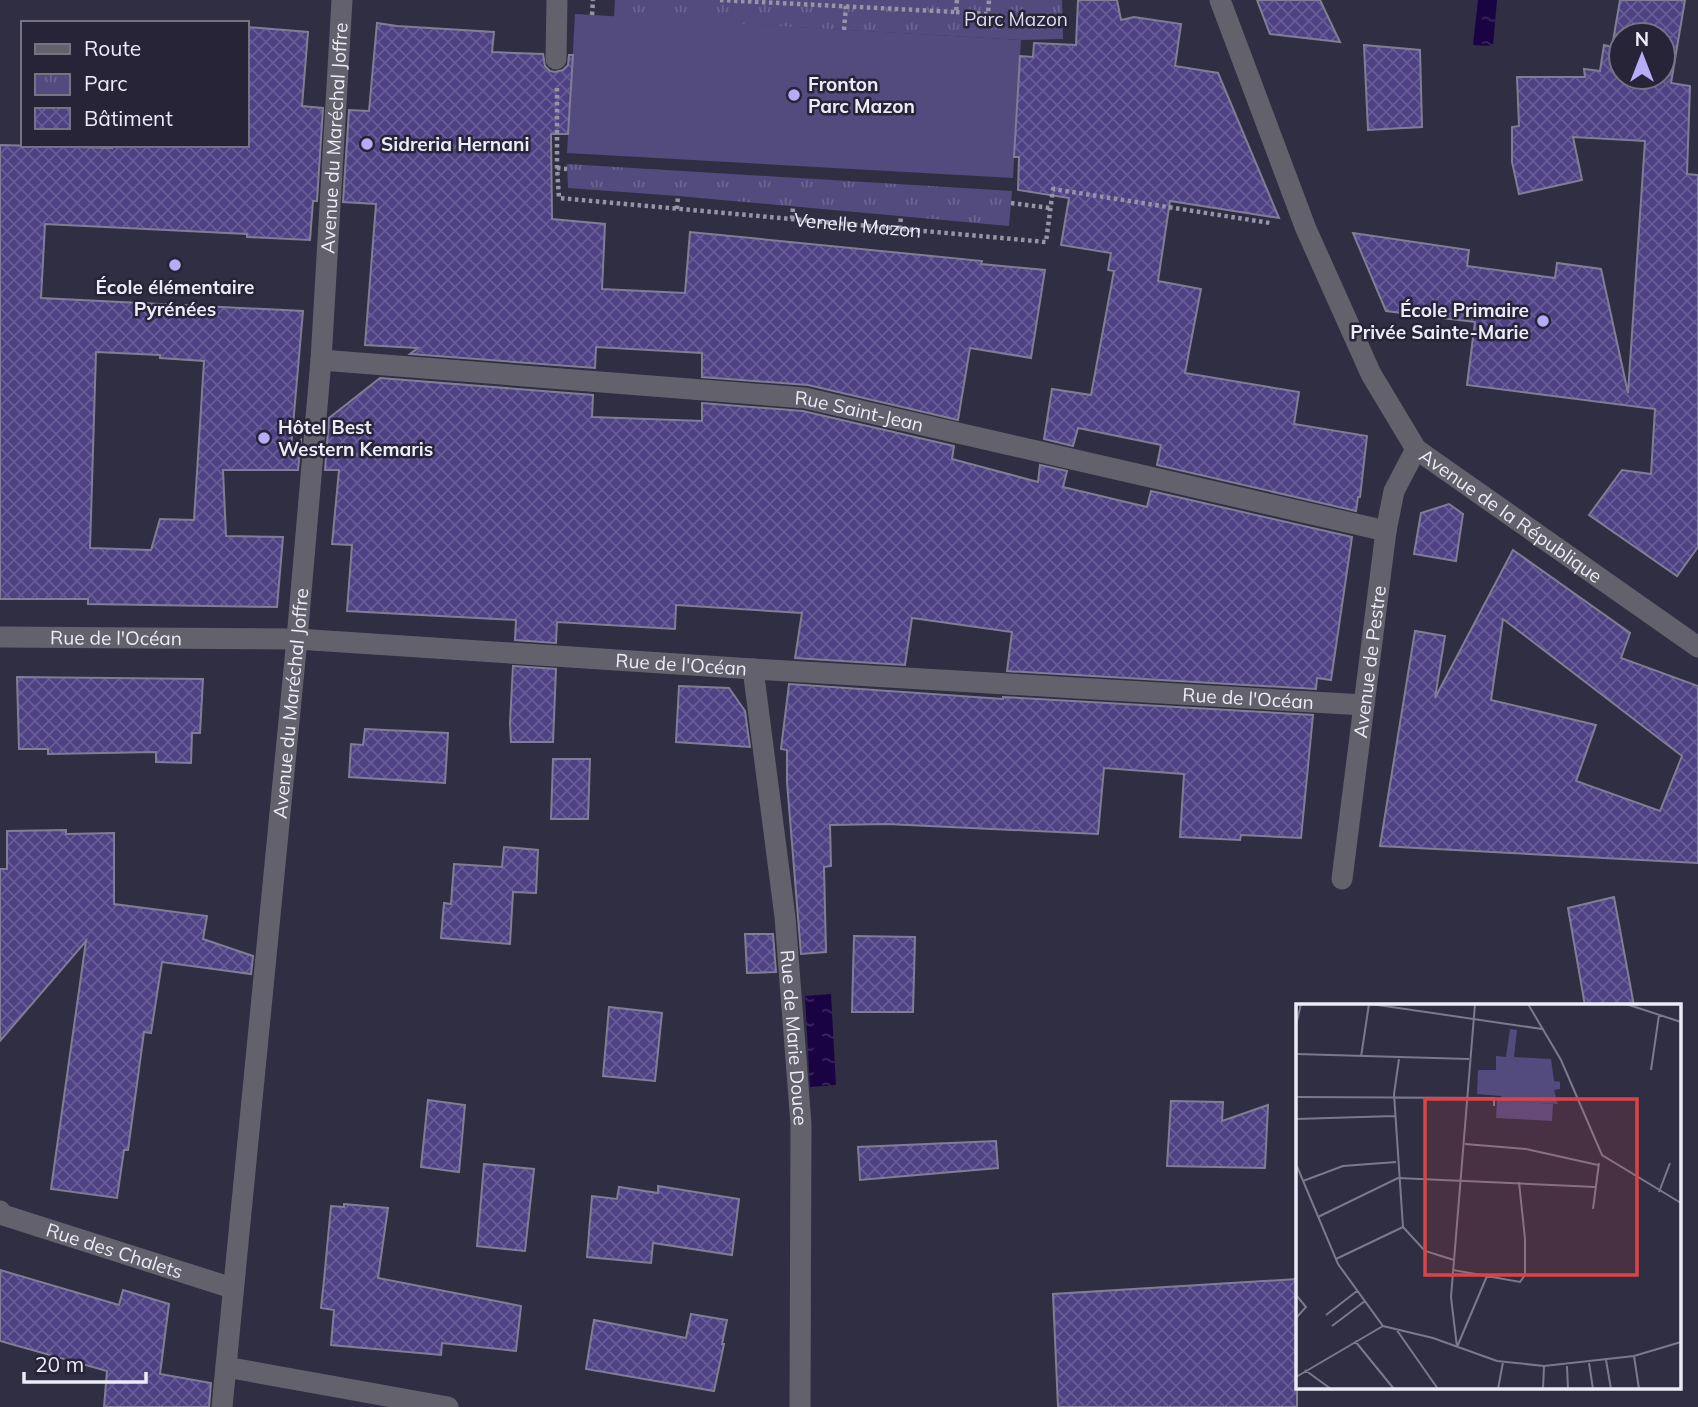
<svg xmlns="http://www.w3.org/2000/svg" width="1698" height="1407" font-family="Mulish,sans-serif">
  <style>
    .green { fill: #534b7e }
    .park { fill: url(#park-tufts) }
    .water { fill: url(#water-ripples) }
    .building { fill: url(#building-cross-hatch); stroke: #807e95; stroke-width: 2; fill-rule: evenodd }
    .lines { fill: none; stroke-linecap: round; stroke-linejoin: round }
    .path { stroke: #9694a5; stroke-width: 4.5; stroke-dasharray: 3.5 3.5; stroke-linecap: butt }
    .minor { stroke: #63626c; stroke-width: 21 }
    .poi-dot { fill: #b6acf8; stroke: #272437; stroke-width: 2.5 }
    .labels { text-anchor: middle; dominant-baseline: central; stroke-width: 5; stroke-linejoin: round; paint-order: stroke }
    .park-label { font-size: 19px; fill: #deddf1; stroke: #272437 }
    .poi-label { font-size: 19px; font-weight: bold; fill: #ecebf8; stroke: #272437; text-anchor: start }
    .street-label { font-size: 19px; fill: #ecebf8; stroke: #272437 }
    .inset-road { fill: none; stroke: #7b7a8b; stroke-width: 2 }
    .view { fill: #d94547; fill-opacity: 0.15; stroke: #d94547; stroke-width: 3.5 }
    .inset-edge { fill: none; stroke: #ecebf8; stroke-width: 3.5 }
  </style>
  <defs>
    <pattern id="park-tufts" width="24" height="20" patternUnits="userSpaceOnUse" patternTransform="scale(1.75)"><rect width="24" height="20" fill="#534b7e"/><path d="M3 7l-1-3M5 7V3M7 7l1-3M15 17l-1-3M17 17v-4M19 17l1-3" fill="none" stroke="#6c6591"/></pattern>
    <pattern id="water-ripples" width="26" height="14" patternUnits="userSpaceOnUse" patternTransform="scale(1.75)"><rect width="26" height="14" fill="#1a0342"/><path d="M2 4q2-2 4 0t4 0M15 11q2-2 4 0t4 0" fill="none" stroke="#3b285e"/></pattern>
    <pattern id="building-cross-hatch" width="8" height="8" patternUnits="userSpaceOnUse" patternTransform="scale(1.75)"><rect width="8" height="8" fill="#4e4184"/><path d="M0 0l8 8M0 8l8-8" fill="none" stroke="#685d96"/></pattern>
  </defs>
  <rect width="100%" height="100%" fill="#302e42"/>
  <path class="green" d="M575,14L1021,40L1013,178L567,153Z"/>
  <g class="park">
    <path d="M615,0H1062L1063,39L1021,40L614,17Z"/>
    <path d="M567,164L1012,191L1009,226L678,196L568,188Z"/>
  </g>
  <g class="water">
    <path d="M1478,0H1497L1493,46L1473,45Z"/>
    <path d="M831,994L836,1085L810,1087L805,996Z"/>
  </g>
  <g class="building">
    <path d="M1078,0H1117L1121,20L1134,17L1181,24L1175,66L1218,73L1279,218L1170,201L1158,281L1201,289L1185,373L1299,392L1294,424L1367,436L1360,497H1358L1356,511L1157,465L1161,445L1078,428L1073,446L1044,439L1052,389L1091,395L1114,271L1108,270L1111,253L1061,245L1069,198L1018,190L1019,157H1014L1020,56L1033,57L1034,43L1076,45Z"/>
    <path d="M1257,0H1320L1340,42L1270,34Z"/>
    <path d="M1620,0H1685L1671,83L1690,86L1687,174L1698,175V547L1677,576L1589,515L1622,470L1651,474L1655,409L1467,385L1475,322L1386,311L1353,233L1469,250L1467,266L1555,278L1557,263L1601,269L1628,393L1645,141L1573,137L1582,180L1519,194L1512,162V127L1519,126L1517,77H1585L1584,69L1600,71L1604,45L1612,47ZM1621,35H1663V77H1621Z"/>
    <path d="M377,23L397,26L494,32L492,52L543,54L545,66L550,71L555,72L563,70L568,65L569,55H573L568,134H551L552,219L605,224L602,289L685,293L690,232L982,261L981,264L1045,270L1031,358L970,348L958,420L808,385L702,377V353L596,347L595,368L410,354L418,348L365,345L376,204L343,202L349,110L369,111Z"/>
    <path d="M247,27L308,32L302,106L323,108L317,201H313L310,240L247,237V234L45,224L41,298L303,311L291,448L301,440L298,470H223L226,536L283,537L277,607L88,604V599H0V145L112,148V145H247ZM96,352L160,355V358L204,361L194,520L160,519L151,550L90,548Z"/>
    <path d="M1364,45L1420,50L1422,127L1368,130Z"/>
    <path d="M380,378L593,395L592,417L702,421V403L803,411L954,446L952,459L1038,482L1040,465L1067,471L1063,487L1147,507L1151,491L1352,537L1331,680L1317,678L1316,689L1007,671L1012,632L912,618L905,665L795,658L802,613L676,605L675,629L557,622L556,643L515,640L516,620L347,611L352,545L332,544L339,470H325L329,418Z"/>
    <path d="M1449,504L1463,514L1456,561L1414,554L1421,513Z"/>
    <path d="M1513,550L1630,633L1621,658L1698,686V863L1380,846L1415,631L1445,636L1435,698ZM1503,619L1682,756L1660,811L1576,781L1596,725L1491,700Z"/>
    <path d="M513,666L556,669L553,742H511L510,723Z"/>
    <path d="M17,677L203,679L200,733H192L191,763L156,762V752L48,754V749H19Z"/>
    <path d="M789,684L1003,699V697L1313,715L1301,838L1241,835L1240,840L1180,837L1184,774L1104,768L1098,834L887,824L830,825L831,866L824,867L826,952L801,954L787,782V750L781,749Z"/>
    <path d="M679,686L729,688L745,711L750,747L676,742Z"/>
    <path d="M365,729L448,733L445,783L349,777L351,744L363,745Z"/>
    <path d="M553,759H590L588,819H551Z"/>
    <path d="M66,830V834L114,833V904L207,916L203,939L253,956L251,974L162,962L151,1033L144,1032L128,1150H124L117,1198L51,1189L86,941L0,1041V869H7V831Z"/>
    <path d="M504,847L538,850L536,893L513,892L510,944L441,938L444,903L451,904L454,864L502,867Z"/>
    <path d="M1614,897L1634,1006H1585L1568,908Z"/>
    <path d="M745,934H773L776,972L747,973Z"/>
    <path d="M854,936L915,937L913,1012H852Z"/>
    <path d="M609,1007L662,1013L655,1081L603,1076Z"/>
    <path d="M428,1100L465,1105L459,1172L421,1167Z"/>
    <path d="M1171,1101L1223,1102L1222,1121L1268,1105L1265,1168L1167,1166Z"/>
    <path d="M996,1141L998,1168L860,1180L858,1147Z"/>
    <path d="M484,1164L534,1169L525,1251L477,1246Z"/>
    <path d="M658,1186L739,1199L732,1255L653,1243L651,1263L587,1257L592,1196L617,1199L619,1187L658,1193Z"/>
    <path d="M344,1204L388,1208L378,1278L521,1306L516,1351L442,1343L441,1355L331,1345L334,1310L321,1308L324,1280L331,1206L344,1207Z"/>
    <path d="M0,1270L119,1305L123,1290L169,1304L160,1374L211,1383L209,1407H104L107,1371L0,1341Z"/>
    <path d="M1297,1279V1407H1058L1053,1294Z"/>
    <path d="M691,1314L727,1320L722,1344H724L714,1391L586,1369L594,1320L686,1338Z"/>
  </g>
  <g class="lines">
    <g class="path">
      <path d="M720,0L956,12L957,0"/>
      <path d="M956,12L988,14L989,0"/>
      <path d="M592,15L593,0"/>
      <path d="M844,30L846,6"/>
      <path id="s1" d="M557,88V168L559,198L1046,242L1053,189L1270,223"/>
      <path d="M557,168L567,169"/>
      <path d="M1011,203L1050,208"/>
      <path d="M677,209L678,196"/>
      <path d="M792,219L793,207"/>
      <path d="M900,229L901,216"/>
    </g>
    <g class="minor">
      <path id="s2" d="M1220,0L1306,229L1371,374L1416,449L1698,647"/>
      <path d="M556,59L557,0"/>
      <path id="s3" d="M321,360L805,398L1386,531"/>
      <path id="s4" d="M0,637L297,639L753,669L1364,705"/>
      <path id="s5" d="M753,669L785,917L801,1124L800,1407"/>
      <path id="s6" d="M1342,879L1386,531L1394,491L1416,449"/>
      <path id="s7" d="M0,1211L3,1215L232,1288"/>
      <path d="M226,1367L448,1407"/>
      <path id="s8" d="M222,1407L297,639L321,360L342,0"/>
    </g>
  </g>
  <g class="poi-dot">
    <circle cx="794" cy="95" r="7"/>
    <circle cx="367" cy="144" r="7"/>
    <circle cx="175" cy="265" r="7"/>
    <circle cx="1543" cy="321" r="7"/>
    <circle cx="264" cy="438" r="7"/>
  </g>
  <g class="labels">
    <g class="park-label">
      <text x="1016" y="19">Parc Mazon</text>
    </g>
    <g class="poi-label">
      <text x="808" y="84">Fronton<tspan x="808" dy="22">Parc Mazon</tspan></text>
      <text x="381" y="144">Sidreria Hernani</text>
      <text x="175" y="287" text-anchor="middle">École élémentaire<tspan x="175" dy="22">Pyrénées</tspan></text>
      <text x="1529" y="310" text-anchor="end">École Primaire<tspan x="1529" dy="22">Privée Sainte-Marie</tspan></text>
      <text x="278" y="427">Hôtel Best<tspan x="278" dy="22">Western Kemaris</tspan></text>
    </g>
    <g class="street-label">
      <text stroke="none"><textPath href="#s8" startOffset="1274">Avenue du Maréchal Joffre</textPath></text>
      <text stroke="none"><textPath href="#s1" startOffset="410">Venelle Mazon</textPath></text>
      <text stroke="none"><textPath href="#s3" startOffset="541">Rue Saint-Jean</textPath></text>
      <text stroke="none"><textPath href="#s2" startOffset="607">Avenue de la République</textPath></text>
      <text stroke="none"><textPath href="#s4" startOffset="116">Rue de l'Océan</textPath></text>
      <text stroke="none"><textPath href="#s6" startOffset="219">Avenue de Pestre</textPath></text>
      <text stroke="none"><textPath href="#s4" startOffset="682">Rue de l'Océan</textPath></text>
      <text stroke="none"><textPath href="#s4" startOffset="1250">Rue de l'Océan</textPath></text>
      <text stroke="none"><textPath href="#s8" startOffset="707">Avenue du Maréchal Joffre</textPath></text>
      <text stroke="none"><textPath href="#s5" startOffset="371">Rue de Marie Douce</textPath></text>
      <text stroke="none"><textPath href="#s7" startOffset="122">Rue des Chalets</textPath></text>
    </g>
  </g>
  <g transform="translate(1296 1004)">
    <rect width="385" height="385" fill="#302e42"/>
    <path d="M201,96L257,100L256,117L200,114Z" fill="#534b7e"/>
    <path d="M214,25L221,26L218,53L255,55L258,77L264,78V85L258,86L262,100L206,97L205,92L181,90L182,66H200V52L210,53Z" fill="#534b7e"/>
    <path class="inset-road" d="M75,0L246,25M232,0L265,56L306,151L385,199M330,0L385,18M0,21L5,0M0,50L173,55M65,53L73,0M103,55L98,90L107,223M355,66L363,11M0,93L198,94V102M0,115L99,112M169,140L230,145L302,161M0,160L42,260L87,322L137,334L201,357L248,362L338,352L385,338M7,177L47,162L100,158M363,188L374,159M297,205L303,159M22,213L102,174L299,183M107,223L129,247L158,256M40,255L107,223M157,266L224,278L229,271V235L223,178M0,291L10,303L0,314M30,311L61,287M36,322L69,297M100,325L142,385M59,337L98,385M161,343L155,293L179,0M161,343L191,272M338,352L343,385M310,356L315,385M293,359L297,385M271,362L272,385M9,366L35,385M0,373L87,322M202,385L207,358M247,385L248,362"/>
    <path class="view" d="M129,95H341V271H129Z"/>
    <rect width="385" height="385" class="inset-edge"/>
  </g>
  <rect x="21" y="21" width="228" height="126" fill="#272437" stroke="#767484" stroke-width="2"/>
  <rect x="35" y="44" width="35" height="10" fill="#63626c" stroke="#767484" stroke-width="2"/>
  <text x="84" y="56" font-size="21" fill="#ecebf8">Route</text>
  <rect x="35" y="74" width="35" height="21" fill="url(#park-tufts)" stroke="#767484" stroke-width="2"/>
  <text x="84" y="91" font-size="21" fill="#ecebf8">Parc</text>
  <rect x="35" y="108" width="35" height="21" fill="url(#building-cross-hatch)" stroke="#767484" stroke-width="2"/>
  <text x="84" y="126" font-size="21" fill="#ecebf8">Bâtiment</text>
  <g transform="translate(1642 56)"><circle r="33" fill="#272437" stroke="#767484" stroke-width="2"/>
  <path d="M0-5L12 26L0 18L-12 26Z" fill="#b6acf8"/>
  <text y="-10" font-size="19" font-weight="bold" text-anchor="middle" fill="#ecebf8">N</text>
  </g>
  <path d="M24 1372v10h122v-10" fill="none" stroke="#ecebf8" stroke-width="3.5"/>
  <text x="35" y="1372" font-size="21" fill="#ecebf8" stroke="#272437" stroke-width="5" paint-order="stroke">20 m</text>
</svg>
